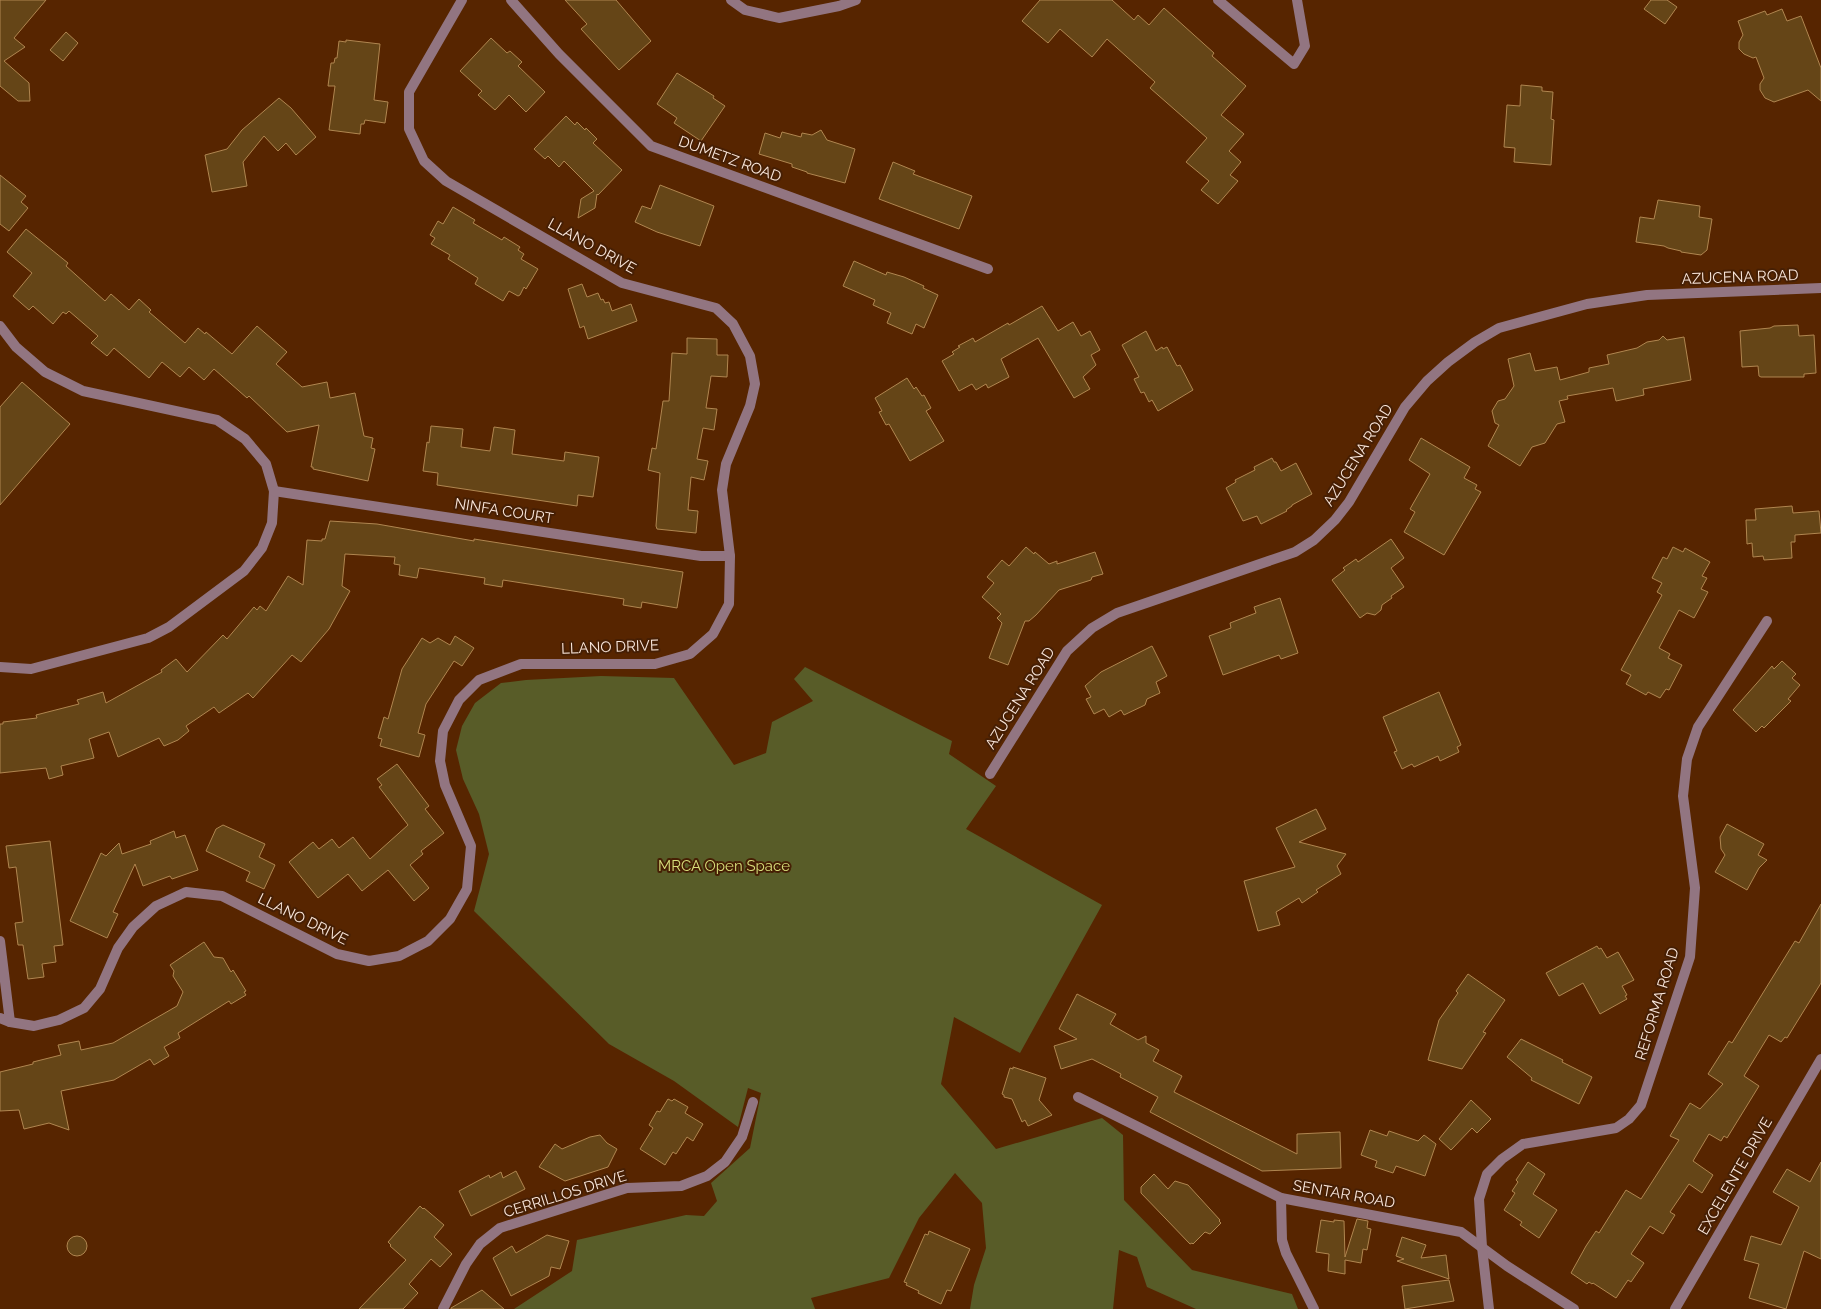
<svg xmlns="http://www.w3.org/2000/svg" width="1821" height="1309" font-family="Raleway,sans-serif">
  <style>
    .green { fill: #585c28 }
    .building { fill: #654517; stroke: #b08650 }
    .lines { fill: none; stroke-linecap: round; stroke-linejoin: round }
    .minor { stroke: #927581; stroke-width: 10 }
    .labels { text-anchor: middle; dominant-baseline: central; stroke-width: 4; stroke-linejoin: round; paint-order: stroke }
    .street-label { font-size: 15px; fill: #fae7dc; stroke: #461f04 }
    .park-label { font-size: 15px; fill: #d7de7b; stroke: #461f04 }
  </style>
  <rect width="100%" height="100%" fill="#572500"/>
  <path class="green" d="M805,667L952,741L949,754L996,786L966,829L1102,905L1020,1053L954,1017L941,1084L996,1149L1102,1118L1123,1135L1124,1200L1192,1270L1292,1294L1298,1309H1196L1147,1287L1137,1257L1119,1250L1113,1309H970L974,1285L986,1248L982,1203L955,1173L919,1218L889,1278L811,1298L815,1309H514L572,1271L577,1240L686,1215L704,1216L717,1201L711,1183L750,1148L761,1093L748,1088L738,1127L674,1081L609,1044L474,911L489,854L479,814L463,779L456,750L462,726L475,703L501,683L526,680L601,676L674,678L734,765L766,753L772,722L813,701L794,679Z"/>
  <g class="building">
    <path d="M0,0H46L14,38L25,47L4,61L29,83L30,101H18L0,86Z"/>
    <path d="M565,0H616L651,41L619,70L581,29L587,24Z"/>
    <path d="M1040,0H1112L1134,20L1138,15L1149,25L1164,8L1214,53L1212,56L1246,86L1221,115L1244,134L1229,151L1241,162L1230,175L1238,181L1218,204L1201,190L1209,181L1186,162L1207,138L1150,88L1155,82L1107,39L1092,57L1060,29L1048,43L1022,21Z"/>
    <path d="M1651,0H1667L1677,7L1665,24L1644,9Z"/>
    <path d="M1782,9L1787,21L1801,16L1821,68V101L1808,90L1774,102L1765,98L1760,90V84L1764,78L1756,57L1753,58L1744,54L1739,49V42L1743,35L1738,21L1765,11L1767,15Z"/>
    <path d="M66,32L78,43L63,61L50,50Z"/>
    <path d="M491,38L507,53L510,51L522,62L518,66L545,92L526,112L509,95L495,110L478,95L482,91L460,71Z"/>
    <path d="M346,40L380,44L374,100L388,102L385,123L365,120L364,124H361L360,134L329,130L335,86H328L331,63H334L335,58H337L339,41L346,42Z"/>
    <path d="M677,73L714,96L713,98L725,106L701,141L674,123L677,118L657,104Z"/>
    <path d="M1521,85L1542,87V91L1553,92L1551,119L1554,120L1551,165L1514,162L1515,148L1504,147L1507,105L1520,106Z"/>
    <path d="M279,98L291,108L316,137L296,155L286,143L278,151L264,136L243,162L247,186L212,192L205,155L227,149L242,130Z"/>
    <path d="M566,116L575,125L577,122L585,130L586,128L597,139L593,143L622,170L598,195L597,194L595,208L578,218L581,199L594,191L564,161L559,167L548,156L545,159L534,149Z"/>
    <path d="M821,130L827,140L855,149L845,183L807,173V172L792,167V164L759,154L765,133L780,138L782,132L801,137L802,133L812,135Z"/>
    <path d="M893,162L915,171L913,174L972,196L959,229L879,199Z"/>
    <path d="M0,175L26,196L21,202L28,208L9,231L0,224Z"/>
    <path d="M660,185L714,206L700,246L657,232L635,222L642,206L651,209Z"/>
    <path d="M1658,200L1700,206L1699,217L1712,219L1707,250L1701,255L1681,252V251L1668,248L1664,246L1636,242L1640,217L1654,219Z"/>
    <path d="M453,207L475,220L473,223L502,240L504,237L520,247L518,250L524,254L521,259L538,269L526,289L524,287L520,295L518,296L509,291L503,301L475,284L478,278L448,259L450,255L431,244L435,238L430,235L438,221L443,224Z"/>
    <path d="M26,229L68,263L66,266L105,301L111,294L129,310L139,299L151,310L149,312L185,343L198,328L205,334L206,332L232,354L257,326L287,352L276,364L302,387L327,382L330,398L355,393L364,436L373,438L371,448L375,449L368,481L313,469V467H311L319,425L287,432L249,396L247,398L214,369L204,380L189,367L180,377L162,362L149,378L114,348L107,356L91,343L98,336L69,311L66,314L63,312L53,324L33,306L29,310L13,296L32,273L7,252Z"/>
    <path d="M854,261L886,275L887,272L904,277L924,286L923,288L938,295L924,328L916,324L912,334L887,323L891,313L873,305L875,300L843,286Z"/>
    <path d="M582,284L587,297L598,293L601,300L603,299L605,303L609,302L612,311L631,304L637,321L588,339L584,326L580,328L568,289Z"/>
    <path d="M1042,306L1058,331L1073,322L1081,336L1090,331L1100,350L1091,355L1096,365L1083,377L1090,389L1074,398L1038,338L1001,359L1009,377L988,388L986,384L976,390L972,384L959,391L942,361L954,354L952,352L960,347L958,346L973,338L975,342L1008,323L1009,325Z"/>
    <path d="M1798,325L1799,336L1814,335L1816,373L1804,374V377H1761L1759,376L1758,366L1742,367L1740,331L1770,328L1774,326Z"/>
    <path d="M1146,331L1156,351L1162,347L1163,349L1167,347L1177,366L1180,365L1193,390L1158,411L1152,400L1149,402L1144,392L1141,393L1134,379L1139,377L1122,345Z"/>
    <path d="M1663,336L1667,340L1684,337L1691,380L1643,389L1644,395L1616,401L1613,388L1567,396L1568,399L1559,401L1565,422L1557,424L1545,443L1532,447L1520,466L1488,446L1499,425L1495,423L1492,411L1498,401L1505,399L1514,386L1508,359L1530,353L1535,371L1557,367L1560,380L1589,372V368L1609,364L1607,355L1637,348L1647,342L1659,340Z"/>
    <path d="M687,338L717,339V355H728L727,377L711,376L706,408L717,409L714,430L703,428L697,459L708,461L704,480L691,477L688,510L698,511L696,533L657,529L656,526L660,473L648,470L652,448L656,449L663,401H669L672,353L687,354Z"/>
    <path d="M907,378L914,389L916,387L922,396L924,395L931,408L926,411L944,441L910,461L889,424L886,425L879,412L882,411L875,398Z"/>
    <path d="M22,382L70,424L0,505V407Z"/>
    <path d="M431,426L463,429L461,447L490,451L494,427L515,430L512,454L564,461L565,452L599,457L593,497L578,495L577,506L437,485L438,473L423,471L427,442L429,443Z"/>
    <path d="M1421,438L1470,467L1464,478L1477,485L1475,489L1481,492L1444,555L1404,532L1415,512L1410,509L1430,474L1409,460Z"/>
    <path d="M1272,458L1274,462H1276L1281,471L1296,463L1312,494L1292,505V506L1286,510L1287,511L1261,524L1257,516L1243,521L1226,488L1236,482L1235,480L1255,470L1254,467Z"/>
    <path d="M1792,506L1793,513L1819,511L1821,533L1795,535V542H1791L1792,558L1764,560L1763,556L1753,557L1752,543L1747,544L1746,520H1756L1755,509Z"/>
    <path d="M330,521L377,524L474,541V539L683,572L677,608L642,602L641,608L623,605L624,599L503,580L502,587L484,584L485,578L419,568L417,578L399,575L400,565L394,564L395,557L345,554L342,586L350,591L329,629L301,662L292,655L253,698L248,693L219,713L214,707L186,726L189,731L178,740L164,746L159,738L118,757L109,732L89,739L94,758L61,766L63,775L49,779L46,768L0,773V724H3V722L37,718L36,715L79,704L77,700L103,692L106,703L162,672L161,670L176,659L187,672L223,635L227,639L254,607L257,610L260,606L266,611L288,576L303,585L307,540L322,541V539H325Z"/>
    <path d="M1391,539L1404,558L1391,568L1404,587L1391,596L1392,598L1382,605L1381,610L1375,615L1367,613L1360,618L1332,580L1345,570L1343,568L1356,559L1358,562Z"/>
    <path d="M1026,547L1034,554L1035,552L1049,564L1057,561V564L1095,552L1103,574L1092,577L1091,580L1059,590L1036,615L1029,621H1025L1008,665L989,658L1002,623L997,618L1001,614L982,597L994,583L987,577L1002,560L1009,566Z"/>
    <path d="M1673,547L1683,552L1685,548L1710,562L1702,576L1707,578L1701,589L1708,592L1694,618L1679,610L1659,648L1670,654L1668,658L1682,665L1669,690L1666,689L1660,698L1648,692L1646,695L1626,684L1631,675L1621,670L1662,595L1657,592L1662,583L1652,578L1663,557L1667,559Z"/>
    <path d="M1280,598L1298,653L1281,659L1279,655L1223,675L1209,636L1231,628L1230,623L1256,613L1254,607Z"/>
    <path d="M455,636L474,648L462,666L454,661L426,704L418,733L425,735L419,757L380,746L382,739L378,738L384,717L388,719L402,669L422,638L430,643L438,638L450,645Z"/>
    <path d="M1152,646L1167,676L1156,682L1160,693L1147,699L1145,705L1124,715L1121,710L1109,717L1104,709L1094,714L1086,699L1091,697L1085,686L1101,672Z"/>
    <path d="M1782,661L1796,674L1792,678L1800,685L1788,699L1791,701L1764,728L1762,726L1756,732L1733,710L1772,666L1774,669Z"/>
    <path d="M1439,692L1461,745L1457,747L1459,752L1440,761L1438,756L1414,767L1412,764L1402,769L1394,752L1397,751L1383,717Z"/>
    <path d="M397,764L429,806L425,809L444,833L421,851L423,854L410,865L429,888L414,901L388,870L362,891L348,874L318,898L289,862L313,842L319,849L332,839L339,848L353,837L370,859L408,825L379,787L382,785L377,779Z"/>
    <path d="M1316,809L1326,829L1299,842L1346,854L1337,866L1341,874L1316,890L1318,892L1302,903L1299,898L1276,912L1280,925L1258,931L1244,881L1295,867L1276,828Z"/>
    <path d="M1727,824L1764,844L1758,855L1767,860L1759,868L1747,890L1715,872L1725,855L1721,849L1720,837Z"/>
    <path d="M223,825L265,844L259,857L275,865L264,889L246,881L250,872L206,851L216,829Z"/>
    <path d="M174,831L176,838L185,835L198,870L172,879L170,876L143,886L135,864L113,912L118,914L107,938L70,921L101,853L106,856L119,843L122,854L151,844L150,841Z"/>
    <path d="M50,841L63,945L54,946L56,962L42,964L44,977L28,979L23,945H18L15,923L23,922L16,867L9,868L6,846Z"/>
    <path d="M1821,904V983L1787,1038L1785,1037L1781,1042L1769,1035L1744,1076L1759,1086L1727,1138L1724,1136L1721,1141L1709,1134L1693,1161L1713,1175L1702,1193L1689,1184L1670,1212L1675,1215L1663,1234L1650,1226L1631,1254L1644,1263L1631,1282L1628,1280L1616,1298L1593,1283L1592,1284L1589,1282L1587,1284L1571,1273L1586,1246L1596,1231L1599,1233L1626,1190L1641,1199L1679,1140L1670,1136L1690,1103L1700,1109L1723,1084L1708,1074L1729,1041L1732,1043L1795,941L1799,943Z"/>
    <path d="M204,942L214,957L223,958L231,972L233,970L246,991L244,992L246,995L231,1004L229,1001L178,1033L180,1038L164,1047L169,1056L154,1065L150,1059L114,1080L61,1091L69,1130L49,1123L24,1129L19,1110L0,1111V1072L33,1064V1062L61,1055L58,1045L79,1041L81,1050L113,1043L177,1006L183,992L173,976L174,971L170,965Z"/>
    <path d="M1597,946L1599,949L1601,948L1607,958L1618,952L1634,980L1622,986L1627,995L1625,996L1627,999L1600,1014L1583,983L1559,996L1546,973Z"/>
    <path d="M1468,974L1505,1000L1483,1032L1486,1033L1462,1069L1428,1060L1439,1020L1458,993L1456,991Z"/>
    <path d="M1077,994L1116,1014L1110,1024L1138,1040L1146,1036V1043L1159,1050L1153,1061L1182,1076L1174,1092L1297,1154V1134L1340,1132L1341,1168L1262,1171L1150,1112L1158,1097L1120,1077L1121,1074L1092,1059L1061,1069L1054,1046L1077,1039L1059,1029Z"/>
    <path d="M1521,1039L1563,1060L1562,1062L1592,1077L1579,1104L1531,1080L1532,1078L1507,1057Z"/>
    <path d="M1013,1067L1046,1078L1039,1100L1052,1115L1028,1126L1025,1120L1022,1122L1012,1099L1004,1097V1095L1002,1094L1010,1068L1013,1069Z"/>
    <path d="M668,1099L672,1101L674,1099L688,1107L685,1113L703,1124L693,1141L687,1137L676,1154L673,1152L665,1165L640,1149L653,1128L649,1125L657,1111L660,1112Z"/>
    <path d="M1471,1100L1491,1119L1477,1133L1472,1128L1451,1150L1439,1139Z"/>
    <path d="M1370,1130L1387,1136L1389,1131L1418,1141L1424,1135L1436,1144L1425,1176L1396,1166L1393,1173L1375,1167L1377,1161L1361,1155Z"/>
    <path d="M600,1135L607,1143L617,1149L608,1167L565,1181L539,1167L555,1144L562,1149L590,1137Z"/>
    <path d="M1528,1162L1545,1174L1533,1194L1557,1210L1539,1238L1520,1225L1522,1222L1504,1210L1515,1193L1512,1191L1518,1182L1516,1180Z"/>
    <path d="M1821,1162V1259L1804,1251L1786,1309L1749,1298L1759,1264L1744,1260L1751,1236L1781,1245L1799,1207L1773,1192L1787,1169L1810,1182Z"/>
    <path d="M516,1171L525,1189L471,1216L459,1191L489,1175L490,1178L501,1172L503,1178Z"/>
    <path d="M1154,1174L1168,1189L1175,1181L1188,1185L1220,1220L1219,1221L1221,1223L1210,1234L1205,1232L1193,1244L1192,1243L1190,1244L1141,1193V1187Z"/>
    <path d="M420,1206L423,1209L424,1208L444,1225L434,1237L452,1254L440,1267L431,1259L409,1284L418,1293L403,1309H359L406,1260L390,1246L391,1245L388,1242Z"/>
    <path d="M1357,1219L1368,1221L1367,1228L1371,1229L1367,1250L1363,1249L1361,1263L1345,1260V1274L1328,1271L1329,1254L1316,1252L1321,1220L1334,1222V1220L1344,1221L1345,1257Z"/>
    <path d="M929,1231L970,1249L951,1291L947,1290L941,1304L918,1293L919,1291L906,1285L907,1283L904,1282L925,1234L928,1235Z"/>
    <path d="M547,1235L569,1241L560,1269L551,1267L549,1276L511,1296L493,1258L512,1246L516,1253Z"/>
    <circle cx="77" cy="1246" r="10"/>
    <path d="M1402,1237L1426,1245L1421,1258L1446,1255L1449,1279L1397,1261L1404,1259L1396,1256Z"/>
    <path d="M1449,1280L1454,1301L1405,1309L1402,1286Z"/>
    <path d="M482,1290L504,1309H451V1308Z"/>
  </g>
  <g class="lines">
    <g class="minor">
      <path d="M511,0L559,54L651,146L988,269"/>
      <path d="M731,0L745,10L779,18L839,6L856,0"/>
      <path d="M1218,0L1294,64L1305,46L1297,0"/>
      <path d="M0,326L16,347L45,372L83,391L217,420L245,439L266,464L274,491L272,523L262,548L244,571L169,627L148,638L31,669L0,667"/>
      <path d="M274,491L701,556H730"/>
      <path d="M990,774L1067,651L1092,628L1117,613L1295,552L1314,540L1335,520L1349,502L1405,407L1427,381L1448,362L1475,342L1499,328L1587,304L1647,295L1821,288"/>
      <path d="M0,941L10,1022"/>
      <path d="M0,1018L10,1022L34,1026L59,1020L84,1008L100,989L118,948L133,927L156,906L186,892L222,896L337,954L369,961L399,956L428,941L450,919L467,889L471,846L445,785L440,761L443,731L459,700L479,680L521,664H655L690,654L713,634L729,604L730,556L722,490L726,464L750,406L755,384L750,356L733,324L716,308L622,283L446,181L424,161L409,129V92L462,0"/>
      <path d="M1078,1097L1281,1198L1461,1232L1507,1266L1574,1309"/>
      <path d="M1281,1198L1282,1240L1286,1253L1314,1309"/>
      <path d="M443,1309L466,1264L480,1244L500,1228L627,1188L681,1186L707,1176L725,1162L742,1137L753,1102"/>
      <path d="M1489,1309L1482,1247L1479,1199L1487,1174L1502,1159L1523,1144L1616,1128L1629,1119L1641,1105L1690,957L1695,888L1683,796L1687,759L1698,727L1767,621"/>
      <path d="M1675,1309L1821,1059"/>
    </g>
  </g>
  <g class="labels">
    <g class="street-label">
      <text transform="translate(730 159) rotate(20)">DUMETZ ROAD</text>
      <text transform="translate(592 246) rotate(29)">LLANO DRIVE</text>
      <text transform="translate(1740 277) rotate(-2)">AZUCENA ROAD</text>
      <text transform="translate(1358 455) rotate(-58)">AZUCENA ROAD</text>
      <text transform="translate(504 511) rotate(9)">NINFA COURT</text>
      <text transform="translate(610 647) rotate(-2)">LLANO DRIVE</text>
      <text transform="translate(1020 698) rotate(-58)">AZUCENA ROAD</text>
      <text transform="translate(303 919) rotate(26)">LLANO DRIVE</text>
      <text transform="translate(1657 1004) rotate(-73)">REFORMA ROAD</text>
      <text transform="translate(1735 1176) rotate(-60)">EXCELENTE DRIVE</text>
      <text transform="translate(565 1194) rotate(-17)">CERRILLOS DRIVE</text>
      <text transform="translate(1344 1194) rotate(10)">SENTAR ROAD</text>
    </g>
    <g class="park-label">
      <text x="724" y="866">MRCA Open Space</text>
    </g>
  </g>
</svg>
